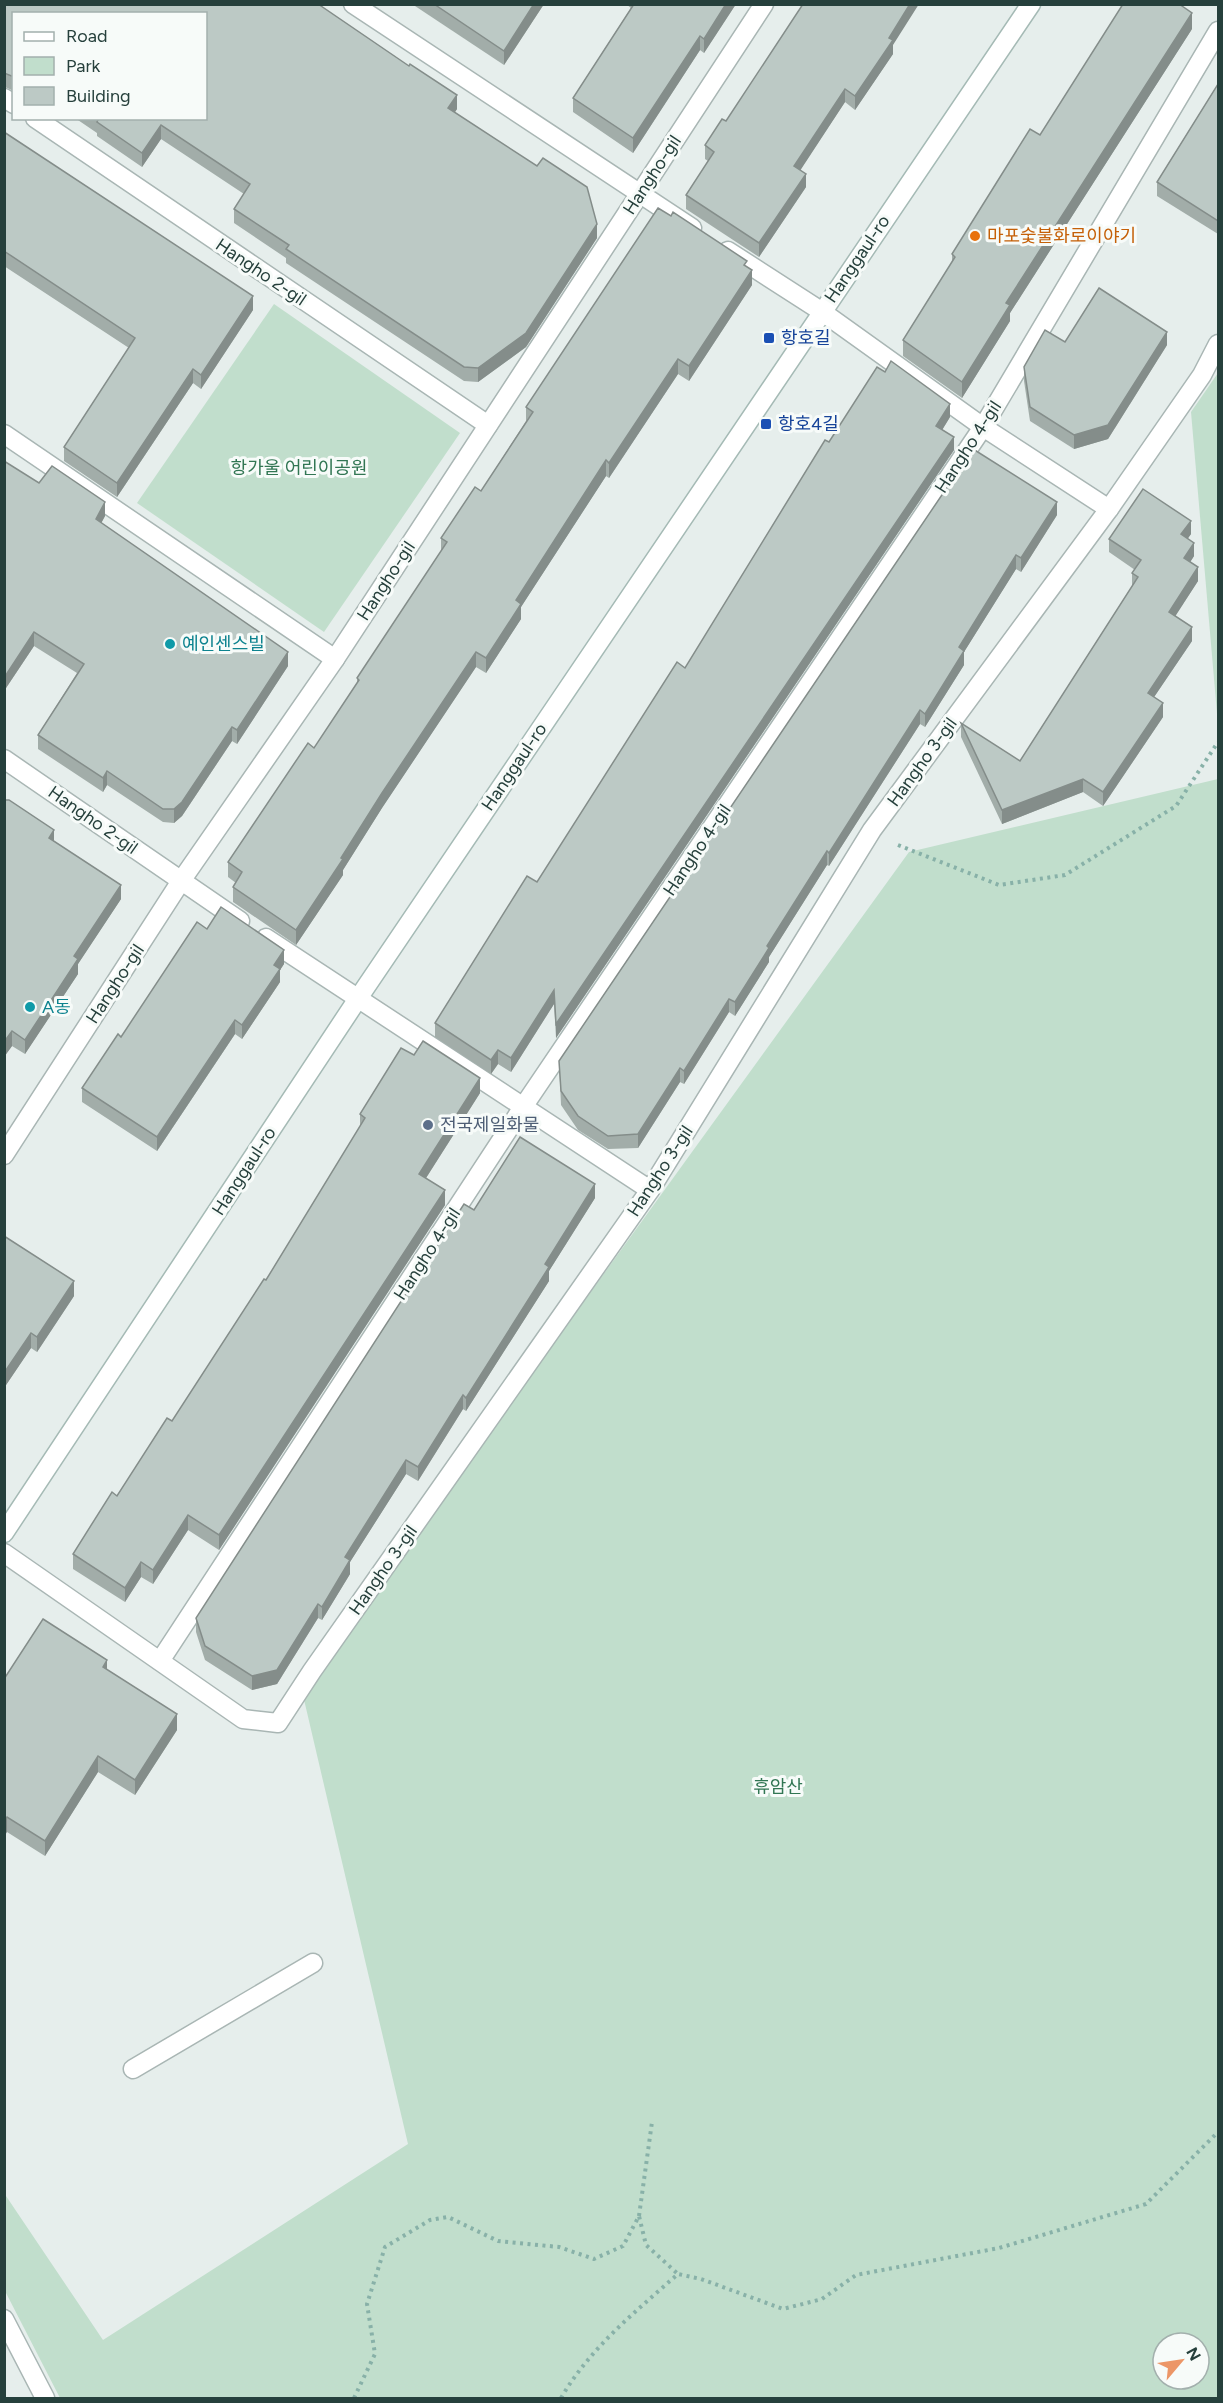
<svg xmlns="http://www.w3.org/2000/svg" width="1223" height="2403" font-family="Figtree,'Noto Sans KR',sans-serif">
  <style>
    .green { fill: #c1decc; fill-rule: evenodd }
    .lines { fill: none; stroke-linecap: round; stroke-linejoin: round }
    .service-casing { stroke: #a9b6b4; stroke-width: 21 }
    .minor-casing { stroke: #a9b6b4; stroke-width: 21 }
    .tertiary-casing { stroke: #a9b6b4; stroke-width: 21 }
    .secondary-casing { stroke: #a5bab5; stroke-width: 21 }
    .path { stroke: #88b1a8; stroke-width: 4; stroke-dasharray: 3 4.5; stroke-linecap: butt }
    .service { stroke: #fff; stroke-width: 18 }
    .minor { stroke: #fff; stroke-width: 18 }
    .tertiary { stroke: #fff; stroke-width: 18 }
    .secondary { stroke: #fff; stroke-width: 18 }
    .wall { fill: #a2ada9 }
    .shaded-wall { fill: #848d8a }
    .building { fill: #bcc9c5; stroke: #848d8a; stroke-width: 1.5 }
    .food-dot { fill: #e8710a; stroke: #f7fbf9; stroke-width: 2 }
    .transit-dot { fill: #1a4fb4; stroke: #f7fbf9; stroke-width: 2 }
    .culture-dot { fill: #0f9aa8; stroke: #f7fbf9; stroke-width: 2 }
    .service-dot { fill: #5c6f8a; stroke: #f7fbf9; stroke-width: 2 }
    .labels { text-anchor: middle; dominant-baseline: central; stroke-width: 6; stroke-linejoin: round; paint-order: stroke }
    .street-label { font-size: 18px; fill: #26403c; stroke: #f7fbf9 }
    .food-label { font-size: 18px; fill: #c56008; stroke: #f7fbf9; text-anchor: start }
    .transit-label { font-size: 18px; fill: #164399; stroke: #f7fbf9; text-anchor: start }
    .park-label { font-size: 18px; fill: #317653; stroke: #f7fbf9 }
    .culture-label { font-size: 18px; fill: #0d838f; stroke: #f7fbf9; text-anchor: start }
    .service-label { font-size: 18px; fill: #4e5e75; stroke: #f7fbf9; text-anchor: start }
  </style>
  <rect width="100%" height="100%" fill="#e6eeec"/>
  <g class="green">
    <path d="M274,304L460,433L324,632L137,503Z"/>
    <path d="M1218,373V725L1191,412Z"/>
    <path d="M1218,779V2398H60L5,2291L4,2193L103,2340L408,2144L302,1691L909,852ZM1163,2343H1199V2379H1163Z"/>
  </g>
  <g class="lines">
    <defs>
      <path id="service" d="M133,2069L313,1963"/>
      <g id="minor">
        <path d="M353,4L692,228"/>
        <path d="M4,98L14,104"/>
        <path d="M35,118L488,425"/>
        <path d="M728,251L821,311L983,427L1109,509"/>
        <path d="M4,434L335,659"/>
        <path d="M4,759L240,921"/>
        <path d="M266,938L650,1190"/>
        <path d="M4,1155L181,881L335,659L764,4"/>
        <path d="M4,1553L243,1719L278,1723L312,1671L650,1190L872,830L1109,509L1202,375L1218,344"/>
        <path d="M160,1661L523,1107L983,427L1218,31"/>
      </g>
      <path id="tertiary" d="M4,2319L45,2398"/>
      <path id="secondary" d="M4,1533L357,1000L1031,4"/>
    </defs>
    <use href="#service" class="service-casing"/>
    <use href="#minor" class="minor-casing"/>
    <use href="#tertiary" class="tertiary-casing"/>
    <use href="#secondary" class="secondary-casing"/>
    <g class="path">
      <path d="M898,845L999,885L1065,875L1176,806L1218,742"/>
      <path d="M639,2216L652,2122"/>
      <path d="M354,2398L375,2354L367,2304L385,2247L430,2220L448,2217L498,2241L559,2247L594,2259L623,2246L639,2216L646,2245L678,2274"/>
      <path d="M561,2398C590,2348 635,2312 678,2274L701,2279L783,2309L822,2299L856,2275L999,2248L1146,2204L1218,2132"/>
    </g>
    <use href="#service" class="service"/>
    <use href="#minor" class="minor"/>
    <use href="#tertiary" class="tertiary"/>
    <use href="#secondary" class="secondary"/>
  </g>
  <g class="wall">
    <path d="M4,4L457,109L455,112L597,238L526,347L478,382L464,381L286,263V258L234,223V209L244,194L161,139L142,167L97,136V133L75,118H206L14,14V91L5,87Z"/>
    <path d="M412,4H544L504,65Z"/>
    <path d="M626,4H736L704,53L700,50L633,153L573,112V98L631,8Z"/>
    <path d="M1192,29L1010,313V321L962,398L903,356V340L952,263V254L1040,135Z"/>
    <path d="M893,45V54L855,110L845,102L800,170L806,187L759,257L686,209V195L708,161L705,159V145L726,121Z"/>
    <path d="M1218,84V234L1157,196V182Z"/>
    <path d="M4,132L253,310L201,389L193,383L117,497L64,461V447L129,348L4,266Z"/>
    <path d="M747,267L752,285L689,381L678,374L609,478L606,476L521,607V619L486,673L476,667L382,808L343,870V875L296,945L233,902V887L236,883L228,877V862L314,748L357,683V678L441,552V538L481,491L526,421V407Z"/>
    <path d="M1065,342L1167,345L1108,439L1074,449L1030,421L1024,381V367Z"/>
    <path d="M950,417L942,430L954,450L556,1038L554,1004L511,1072L498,1064L491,1074L435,1037V1023L537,882L685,668L829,442Z"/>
    <path d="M973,449L1057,515L1021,572L1016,569L964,652V665L925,727L920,724L829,866L827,865L769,957V962L735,1016L729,1012L684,1084L680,1082L638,1148L608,1149L578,1130L561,1105L559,1061Z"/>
    <path d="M39,483L105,516L101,523L288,666L237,744L232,741L182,816L174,823L163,822L107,785L103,792L38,749V735L77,673L34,646L4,691Z"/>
    <path d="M1191,534L1188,538L1194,556L1190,562L1198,581L1175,616L1192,641L1154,697L1163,717L1103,806L1083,792L1002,824L961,737V723L1020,761L1132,586V573L1135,570L1109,552V539Z"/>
    <path d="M4,800L54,841L121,899L78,964V974L25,1054L12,1046L4,1057Z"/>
    <path d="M207,929L284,964L280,970V982L242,1039L235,1034L157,1151L82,1102V1088Z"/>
    <path d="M414,1055L480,1093L426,1178L445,1205L219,1550L188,1530L153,1584L141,1577L125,1602L73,1569V1554L172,1421L266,1280L360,1127V1114Z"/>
    <path d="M595,1198L549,1271V1281L466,1411L463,1409L418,1481L406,1474L350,1562V1574L322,1620L318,1618L277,1684L252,1690L205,1660L196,1632V1618L474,1210Z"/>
    <path d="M4,1236L74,1296L37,1352L31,1348L4,1388Z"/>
    <path d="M107,1670L177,1730L135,1795L98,1772L45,1856L7,1832L4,1679Z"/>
  </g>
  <g class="shaded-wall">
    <path d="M534,4H544L504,65V51Z"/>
    <path d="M726,4H736L704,53V39Z"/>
    <path d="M910,4H919L893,45V54L855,110V96L889,38Z"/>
    <path d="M1192,13V29L1010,313V321L962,398V382L1006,303Z"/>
    <path d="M700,36V50L633,153V138Z"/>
    <path d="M845,89V102L794,180V166Z"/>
    <path d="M457,95V109L448,122V108Z"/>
    <path d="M161,125V139L142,167V153Z"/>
    <path d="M806,174V187L759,257V243Z"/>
    <path d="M597,224V238L526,347L478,382V368Z"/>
    <path d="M752,270V285L689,381V366Z"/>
    <path d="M253,296V310L201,389V375Z"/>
    <path d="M1167,332V345L1108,439L1074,449V435Z"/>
    <path d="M678,359V374L609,478V463Z"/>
    <path d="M193,369V383L117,497V483Z"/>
    <path d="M950,404V417L936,440V426Z"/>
    <path d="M954,437V450L556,1038V1024Z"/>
    <path d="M606,460V476L521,607V619L486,673V658L516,600Z"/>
    <path d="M105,502V516L96,533V519Z"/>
    <path d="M1057,502V515L1021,572V558Z"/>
    <path d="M1191,521V534L1181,548V534Z"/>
    <path d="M1194,543V556L1184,572V558Z"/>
    <path d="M1016,555V569L964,652V665L925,727V714L959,647Z"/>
    <path d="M1198,567V581L1169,626V612Z"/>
    <path d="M1192,627V641L1148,706V693Z"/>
    <path d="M34,632V646L4,691V678Z"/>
    <path d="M288,652V666L237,744V730Z"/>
    <path d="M476,652V667L382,808L343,870V875L296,945V930L382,793Z"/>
    <path d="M1163,703V717L1103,806V792Z"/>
    <path d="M920,710V724L829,866V853Z"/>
    <path d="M232,727V741L182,816L174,823V809Z"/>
    <path d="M107,771V785L103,792V778Z"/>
    <path d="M1083,779V792L1002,824V810Z"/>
    <path d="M54,830V845L49,838Z"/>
    <path d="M827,851V865L769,957V962L735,1016V1002L767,946Z"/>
    <path d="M121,885V899L78,964V974L25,1054V1040L74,956Z"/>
    <path d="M284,950V964L280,970V982L242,1039V1025L274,965Z"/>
    <path d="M554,990V1004L511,1072V1058Z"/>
    <path d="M729,999V1012L684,1084V1071Z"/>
    <path d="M235,1020V1034L157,1151V1137Z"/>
    <path d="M12,1031V1046L4,1057V1042Z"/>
    <path d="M498,1050V1064L491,1074V1060Z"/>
    <path d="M680,1068V1082L638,1148V1134Z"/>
    <path d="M480,1078V1093L419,1189V1174Z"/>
    <path d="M595,1184V1198L549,1271V1281L466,1411V1398L545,1264Z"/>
    <path d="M445,1190V1205L219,1550V1535Z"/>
    <path d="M74,1281V1296L37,1352V1337Z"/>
    <path d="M31,1333V1348L4,1388V1373Z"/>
    <path d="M463,1395V1409L418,1481V1467Z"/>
    <path d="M406,1460V1474L350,1562V1574L322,1620V1607L345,1557Z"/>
    <path d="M188,1515V1530L153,1584V1570Z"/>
    <path d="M141,1562V1577L125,1602V1588Z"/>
    <path d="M318,1604V1618L277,1684L252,1690V1676Z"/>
    <path d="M107,1660V1676L103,1667Z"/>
    <path d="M177,1714V1730L135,1795V1780Z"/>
    <path d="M98,1756V1772L45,1856V1841Z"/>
    <path d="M7,1817V1832L4,1837V1821Z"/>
  </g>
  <g class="building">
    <path d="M4,4H318L409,66L410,64L457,95L448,108L537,166L543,158L587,187L597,224L526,333L478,368L464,367L286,249L289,245L234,209L250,184L161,125L142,153L97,122L98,120L96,118H206V14H14V77L4,73Z"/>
    <path d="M434,4H534L504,51Z"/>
    <path d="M634,4H726L704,39L700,36L633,138L573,98Z"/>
    <path d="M803,4H910L889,38L893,40L855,96L845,89L794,166L806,174L759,243L686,195L714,152L705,145L722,119L726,121Z"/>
    <path d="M1123,4H1179L1192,13L1006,303L1010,305L962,382L903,340L955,257L952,254L1030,129L1040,135Z"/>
    <path d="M1218,84V221L1157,182Z"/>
    <path d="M4,132L253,296L201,375L193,369L117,483L64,447L135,338L4,251Z"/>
    <path d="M658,208L671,216L673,212L747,261L744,265L752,270L689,366L678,359L609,463L606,460L516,600L521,604L486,658L476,652L382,793L341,858L343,859L296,930L233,887L242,872L228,862L308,743L314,748L359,680L357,678L447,542L441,538L475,487L481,491L533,412L526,407Z"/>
    <path d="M1099,288L1167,332L1108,425L1074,435L1030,407L1024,367L1045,330L1065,342Z"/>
    <path d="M891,361L950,404L936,426L954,437L556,1024L554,990L511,1058L498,1050L491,1060L435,1023L527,876L537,882L677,662L685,668L825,440L829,442L877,367L885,372Z"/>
    <path d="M973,449L1057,502L1021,558L1016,555L959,647L964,651L925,714L920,710L829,853L827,851L767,946L769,948L735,1002L729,999L684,1071L680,1068L638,1134L608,1136L578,1116L561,1091L559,1061Z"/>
    <path d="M4,461L39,483L52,466L105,502L96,519L288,652L237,730L232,727L182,802L174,809H163L107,771L103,778L38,735L84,664L34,632L4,678Z"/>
    <path d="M1143,489L1191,521L1181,534L1194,543L1184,558L1198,567L1169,612L1192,627L1148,693L1163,703L1103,792L1083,779L1002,810L961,723L1020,761L1138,577L1132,573L1141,560L1109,539Z"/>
    <path d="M4,800H9L54,830L49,838L121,885L74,956L78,959L25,1040L12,1031L4,1042Z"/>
    <path d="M221,907L284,950L274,965L280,969L242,1025L235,1020L157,1137L82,1088L118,1034L121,1037L197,922L207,929Z"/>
    <path d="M423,1041L480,1078L419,1174L445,1190L219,1535L188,1515L153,1570L141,1562L125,1588L73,1554L112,1492L117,1496L167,1418L172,1421L264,1279L266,1280L365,1118L360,1114L401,1048L414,1055Z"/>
    <path d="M520,1137L595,1184L545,1264L549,1267L466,1398L463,1395L418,1467L406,1460L345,1557L350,1560L322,1607L318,1604L277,1670L252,1676L205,1646L196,1618L464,1204L474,1210Z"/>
    <path d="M4,1236L74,1281L37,1337L31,1333L4,1373Z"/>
    <path d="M43,1619L107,1660L103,1667L177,1714L135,1780L98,1756L45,1841L7,1817L4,1821V1679Z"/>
  </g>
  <circle class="food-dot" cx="975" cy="236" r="6"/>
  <g class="transit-dot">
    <rect x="763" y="332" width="12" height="12" rx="3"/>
    <rect x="760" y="418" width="12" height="12" rx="3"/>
  </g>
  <g class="culture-dot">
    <circle cx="170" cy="644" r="6"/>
    <circle cx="30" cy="1007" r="6"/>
  </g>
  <circle class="service-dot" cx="428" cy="1125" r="6"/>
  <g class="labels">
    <g class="street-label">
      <text transform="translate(652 175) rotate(-57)">Hangho-gil</text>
      <text transform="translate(857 259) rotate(-56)">Hanggaul-ro</text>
      <text transform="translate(261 272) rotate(34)">Hangho 2-gil</text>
      <text transform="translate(968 447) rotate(-57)">Hangho 4-gil</text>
      <text transform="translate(386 581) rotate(-57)">Hangho-gil</text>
      <text transform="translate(922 762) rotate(-54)">Hangho 3-gil</text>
      <text transform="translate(514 767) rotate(-56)">Hanggaul-ro</text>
      <text transform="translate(93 820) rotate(35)">Hangho 2-gil</text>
      <text transform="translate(697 850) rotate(-56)">Hangho 4-gil</text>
      <text transform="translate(115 984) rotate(-57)">Hangho-gil</text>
      <text transform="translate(244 1171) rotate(-57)">Hanggaul-ro</text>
      <text transform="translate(660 1171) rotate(-57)">Hangho 3-gil</text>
      <text transform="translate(427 1254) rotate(-57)">Hangho 4-gil</text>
      <text transform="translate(383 1570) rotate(-55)">Hangho 3-gil</text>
    </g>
    <g class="food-label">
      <text x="987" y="236">마포숯불화로이야기</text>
    </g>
    <g class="transit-label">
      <text x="781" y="338">항호길</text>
      <text x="778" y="424">항호4길</text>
    </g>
    <g class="park-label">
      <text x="299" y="468">항가울 어린이공원</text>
      <text x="778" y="1787">휴암산</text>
    </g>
    <g class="culture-label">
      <text x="182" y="644">예인센스빌</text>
      <text x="42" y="1007">A동</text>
    </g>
    <g class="service-label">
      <text x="440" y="1125">전국제일화물</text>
    </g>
  </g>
  <rect width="1223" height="2403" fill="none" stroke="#26403c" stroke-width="12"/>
  <rect x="12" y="12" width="195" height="108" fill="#f7fbf9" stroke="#a3b0ad" stroke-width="1.5"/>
  <rect x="24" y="32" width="30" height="9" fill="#ffffff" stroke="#a3b0ad" stroke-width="1.5"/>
  <text x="66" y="42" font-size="18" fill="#26403c">Road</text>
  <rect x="24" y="57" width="30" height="18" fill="#c1decc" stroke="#a3b0ad" stroke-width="1.5"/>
  <text x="66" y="72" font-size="18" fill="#26403c">Park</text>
  <rect x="24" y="87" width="30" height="18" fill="#bcc9c5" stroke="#a3b0ad" stroke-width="1.5"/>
  <text x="66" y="102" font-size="18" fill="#26403c">Building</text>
  <g transform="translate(1181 2361) rotate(61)"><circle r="28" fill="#f7fbf9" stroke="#a3b0ad" stroke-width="1.5"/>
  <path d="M0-4.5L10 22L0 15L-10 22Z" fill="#ec9667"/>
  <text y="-9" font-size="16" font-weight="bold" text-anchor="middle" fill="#26403c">N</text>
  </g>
</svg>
